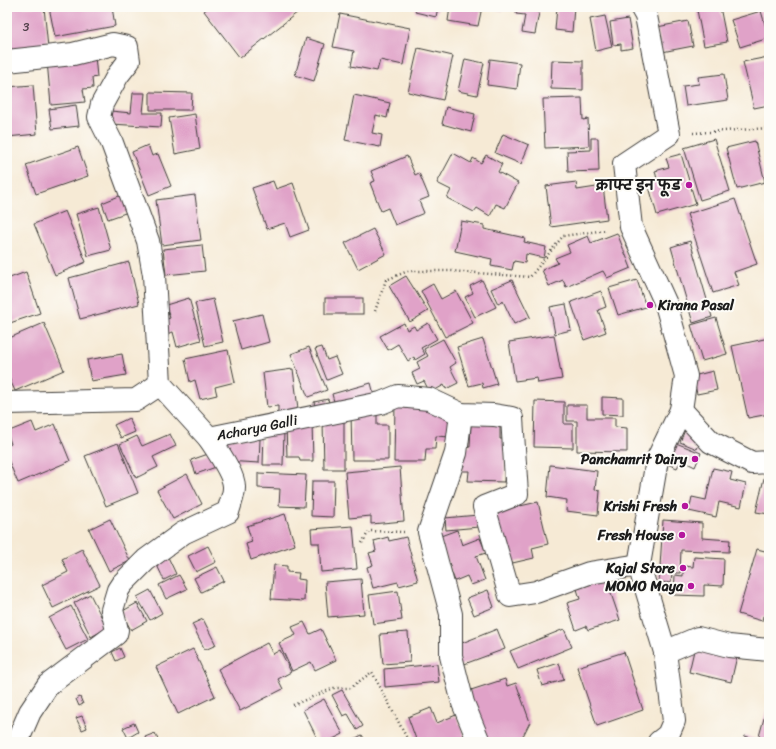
<svg xmlns="http://www.w3.org/2000/svg" width="776" height="749" font-family="Sriracha,'Playpen Sans Deva',sans-serif">
  <style>
    .building { fill: #e0a2c8 }
    .lines { fill: none; stroke-linecap: round; stroke-linejoin: round }
    .minor-casing { stroke: #3d3b38; stroke-width: 24 }
    .path { stroke: #3d3b38; stroke-width: 2.5; stroke-dasharray: 1 3; stroke-linecap: butt }
    .minor { stroke: #fff; stroke-width: 22 }
    .poi-dot { fill: #b5179e; stroke: #fdfcf7; stroke-width: 1.5 }
    .labels { text-anchor: middle; dominant-baseline: central; stroke-width: 4; stroke-linejoin: round; paint-order: stroke }
    .number-label { font-size: 12px; fill: #4d3e47 }
    .poi-label { font-size: 14px; font-weight: bold; fill: #1c1c1c; stroke: #fdfcf7; text-anchor: end }
    .street-label { font-size: 14px; fill: #1c1c1c; stroke: #fdfcf7 }
  </style>
  <rect width="100%" height="100%" fill="#fdfcf7"/>
  <filter id="ink" filterUnits="userSpaceOnUse"><feTurbulence type="fractalNoise" baseFrequency=".025" numOctaves="2"/><feDisplacementMap in="SourceGraphic" scale="8" xChannelSelector="R" yChannelSelector="G"/><feConvolveMatrix kernelMatrix="1 2 1 2 8 2 1 2 1" color-interpolation-filters="sRGB"/></filter>
  <filter id="wash" filterUnits="userSpaceOnUse"><feTurbulence type="fractalNoise" baseFrequency=".012" numOctaves="4" result="noise"/><feDisplacementMap in="SourceGraphic" scale="16" xChannelSelector="R" yChannelSelector="G"/><feGaussianBlur stdDeviation="0.9" result="paint"/><feColorMatrix in="noise" values="0 0 0 0 0 0 0 0 0 0 0 0 0 0 0 0 0 1.4 0 .05"/><feComposite in="paint" operator="in"/></filter>
  <g filter="url(#wash)">
    <rect width="100%" height="100%" fill="#f6ead5"/>
    <g id="blocks">
      <g class="building">
        <path d="M7,7H44L48,48L7,52Z"/>
        <path d="M49,7H112L115,26L55,37Z"/>
        <path d="M209,7H302L303,8L240,58L204,11Z"/>
        <path d="M416,7H438L436,17L415,12Z"/>
        <path d="M450,7H482L478,26L448,21Z"/>
        <path d="M485,7H504L503,11Z"/>
        <path d="M517,7H540L535,34L522,32L525,15L516,14Z"/>
        <path d="M557,7H574L572,32L555,30Z"/>
        <path d="M681,7H694V8L682,11Z"/>
        <path d="M712,7H720L727,42L704,46L697,10Z"/>
        <path d="M761,11L769,38L740,47L731,20Z"/>
        <path d="M340,14L410,28L403,65L380,60L377,71L351,66L354,51L333,47Z"/>
        <path d="M605,16L612,47L596,51L590,19Z"/>
        <path d="M628,19L633,48L621,50V44L613,45L610,22Z"/>
        <path d="M688,21L693,46L662,52L657,27Z"/>
        <path d="M306,38L325,44L314,81L295,75Z"/>
        <path d="M418,48L453,56L443,100L408,92Z"/>
        <path d="M95,56L97,77L92,78L93,88L83,89L85,102L51,105L47,61Z"/>
        <path d="M768,57L769,105L754,108L743,62Z"/>
        <path d="M465,59L484,63L477,95L458,91Z"/>
        <path d="M490,59L520,63L517,89L487,85Z"/>
        <path d="M552,60L583,61V90L551,89Z"/>
        <path d="M724,74L728,100L686,106L683,86L699,84L698,77Z"/>
        <path d="M33,85L37,134L7,137V87Z"/>
        <path d="M150,92L192,93L191,110H150Z"/>
        <path d="M133,93H145L143,113H162L161,127L111,124V111L131,113Z"/>
        <path d="M354,95L390,103L387,118L376,115L372,133L382,135L380,147L345,140Z"/>
        <path d="M582,98L583,120L588,119L589,146L545,148L543,99Z"/>
        <path d="M76,105L79,126L52,129L49,109Z"/>
        <path d="M446,107L475,114L471,132L442,124Z"/>
        <path d="M195,114L200,149L175,154L169,118Z"/>
        <path d="M503,134L529,145L521,164L495,153Z"/>
        <path d="M591,138H598L599,171L568,172L567,151L591,150Z"/>
        <path d="M714,139L730,191L700,200L684,148Z"/>
        <path d="M769,140V152L765,142Z"/>
        <path d="M755,141L765,182L737,189L726,148Z"/>
        <path d="M148,145L152,156L158,154L171,186L149,195L132,152Z"/>
        <path d="M78,147L88,176L36,194L26,165Z"/>
        <path d="M453,153L471,163L473,158L481,163L486,155L502,164L498,172L518,183L505,208L496,204L490,216L477,208L474,212L447,198L451,190L437,183Z"/>
        <path d="M681,154L696,204L657,215L648,183L657,179L655,171L669,167L666,158Z"/>
        <path d="M407,156L415,175L419,173L429,197L419,201L424,213L395,225L388,208L381,211L370,183L375,181L371,171Z"/>
        <path d="M273,181L276,189L293,183L309,230L290,237L285,223L267,229L252,188Z"/>
        <path d="M576,182L577,190L603,186L607,219L551,227L546,186Z"/>
        <path d="M124,194L131,211L108,219L102,203Z"/>
        <path d="M195,195L201,240L162,245L156,200Z"/>
        <path d="M735,199L757,264L734,272L739,285L713,293L687,214Z"/>
        <path d="M99,207L111,250L88,256L76,214Z"/>
        <path d="M65,211L86,262L55,275L34,224Z"/>
        <path d="M461,221L484,225V229L525,238L524,242L546,247L544,258L526,254L525,263L514,261L512,270L491,266L492,259L455,251Z"/>
        <path d="M373,229L386,254L358,269L345,243Z"/>
        <path d="M617,233L631,268L607,278L603,271L566,287L563,280L549,286L542,270L558,263L555,258L570,252L567,245L588,236L591,243Z"/>
        <path d="M690,241L712,317L693,323L671,247Z"/>
        <path d="M202,245L205,271L166,275L163,249Z"/>
        <path d="M129,262L139,304L80,319L69,278Z"/>
        <path d="M26,272L40,313L7,324V279Z"/>
        <path d="M406,276L428,311L410,322L389,286Z"/>
        <path d="M482,280L496,307L475,317L465,297L473,293L470,286Z"/>
        <path d="M512,280L530,317L514,324L503,301L498,304L491,289Z"/>
        <path d="M637,280L646,307L618,315L609,288Z"/>
        <path d="M433,284L441,299L456,291L473,323L445,337L421,291Z"/>
        <path d="M601,291L606,307L598,310L606,332L584,340L571,302Z"/>
        <path d="M189,298L201,340L177,347L173,332L166,334L162,321L170,318L166,305Z"/>
        <rect x="325" y="298" width="38" height="16"/>
        <path d="M213,299L223,342L205,346L195,303Z"/>
        <path d="M566,304L571,330L555,334L550,307Z"/>
        <path d="M262,314L269,342L241,350L233,321Z"/>
        <path d="M716,318L727,354L702,361L691,325Z"/>
        <path d="M44,323L64,370L15,391L7,373V339Z"/>
        <path d="M404,323L407,330L414,326L416,330L428,323L437,339L421,348L425,354L415,360L414,357L408,361L398,344L388,350L380,336Z"/>
        <path d="M554,335L562,379L538,383L537,378L515,381L509,342Z"/>
        <path d="M769,338V414L748,418L732,346Z"/>
        <path d="M443,339L456,363L450,367L458,383L446,389L444,385L430,393L424,381L417,384L412,373L420,369L417,362L428,356L424,349Z"/>
        <path d="M483,339L497,384L483,388L482,383L469,386L457,347Z"/>
        <path d="M309,347L327,390L308,397L291,354Z"/>
        <path d="M322,347L327,360L335,357L342,374L327,380L315,349Z"/>
        <path d="M228,350L235,382L215,387L217,395L200,399L195,380L190,382L185,359Z"/>
        <path d="M122,354L126,375L91,381L87,360Z"/>
        <path d="M293,369L298,409L278,412V406L267,407L263,373Z"/>
        <path d="M713,371L717,390L697,394L693,376Z"/>
        <path d="M371,383L375,398L336,409L332,394Z"/>
        <path d="M602,397L623,398V415L602,414Z"/>
        <path d="M328,399L331,410L316,413L314,402Z"/>
        <path d="M535,401L564,402V424H573V448L534,447Z"/>
        <path d="M395,404L451,412L450,437L436,436L435,449H426L425,462H394Z"/>
        <path d="M567,405H587V418H615V427L627,428V452L577,451V421H567Z"/>
        <path d="M377,411V425H388V460H352L351,412Z"/>
        <path d="M129,418L135,432L121,438L114,425Z"/>
        <path d="M323,421H344V469H324Z"/>
        <path d="M32,422L36,432L55,424L70,461L18,483L7,457V446L11,444L7,432Z"/>
        <path d="M312,423L313,461H300L299,457H287L286,424Z"/>
        <path d="M471,423L500,424V439H506L504,482L468,481L469,471H462L463,447H470Z"/>
        <path d="M685,430L702,438L697,449L680,442Z"/>
        <path d="M264,431L284,432L283,465H263Z"/>
        <path d="M170,434L176,446L153,457L158,467L136,478L120,444L137,436L142,446Z"/>
        <path d="M226,438L260,439L259,463L225,461Z"/>
        <path d="M671,441L701,453L695,467L681,460L677,468L663,462Z"/>
        <path d="M118,443L138,493L106,506L85,456Z"/>
        <path d="M211,453L216,467L196,474L191,460Z"/>
        <path d="M550,465L597,471L595,490L600,491L598,515L566,511L567,500L547,497Z"/>
        <path d="M400,467L404,521L371,524V516L349,518L345,472Z"/>
        <path d="M713,468L732,472L730,480L746,484L741,507L719,502L716,517L689,511L692,497L706,500Z"/>
        <path d="M258,473L306,475L304,507L279,506L280,489L258,488Z"/>
        <path d="M187,474L202,504L173,519L157,490Z"/>
        <path d="M765,474L769,475V514L756,512Z"/>
        <path d="M312,481H334L333,517L311,516Z"/>
        <path d="M519,500L520,506L538,502L548,544L532,548L534,558L504,565L490,507Z"/>
        <path d="M285,514L295,545L251,560L246,544L252,542L247,526Z"/>
        <path d="M478,515L479,527L446,530L445,518Z"/>
        <path d="M110,519L130,561L109,571L89,529Z"/>
        <path d="M663,520L702,523V538L730,540L729,552L681,550L680,573H672L671,583L659,582Z"/>
        <path d="M353,526L357,569L321,572L319,543H312L311,529Z"/>
        <path d="M457,530L462,545L480,538L486,553L476,556L485,580L471,585L467,576L455,581L438,537Z"/>
        <path d="M388,537L389,541L406,537L418,581L399,586L398,582L373,588L367,567L373,565L369,553L376,551L374,541Z"/>
        <path d="M208,546L216,562L196,572L188,556Z"/>
        <path d="M82,549L100,585L53,608L42,585L68,572L62,559Z"/>
        <path d="M757,549L769,552V618L763,616L762,621L738,614Z"/>
        <path d="M168,557L176,574L164,580L156,563Z"/>
        <path d="M694,557L724,559L723,586L704,585V596L674,595L675,575L683,576V566L693,567Z"/>
        <path d="M274,565L287,566V572L299,573L298,579L305,580L304,601L271,599Z"/>
        <path d="M217,567L224,581L201,592L194,578Z"/>
        <path d="M179,575L187,589L166,599L159,585Z"/>
        <path d="M361,579L364,614L328,617L325,582Z"/>
        <path d="M606,579L620,620L588,630L586,626L576,630L567,603L580,599L577,589Z"/>
        <path d="M150,590L162,613L150,620L137,597Z"/>
        <path d="M488,590L494,607L474,615L467,598Z"/>
        <path d="M398,591L402,620L373,624L369,595Z"/>
        <path d="M90,594L107,628L91,637L74,603Z"/>
        <path d="M137,603L147,621L131,630L121,612Z"/>
        <path d="M71,606L88,639L66,650L49,618Z"/>
        <path d="M203,619L216,645L205,650L192,624Z"/>
        <path d="M304,622L310,634L321,629L336,660L315,670L311,662L292,671L279,643L296,635L292,627Z"/>
        <path d="M497,629L505,649L459,666L452,647Z"/>
        <path d="M564,629L572,647L518,669L510,651Z"/>
        <path d="M408,632L410,662L383,664L380,634Z"/>
        <path d="M696,642L738,652L731,682L689,672Z"/>
        <path d="M267,643L273,654L280,650L291,672L278,679L283,689L240,711L218,669Z"/>
        <path d="M120,648L124,657L116,661L112,652Z"/>
        <path d="M193,649L215,696L178,714L156,667Z"/>
        <path d="M624,652L643,710L597,726L577,667Z"/>
        <path d="M559,663L564,680L542,686L537,670Z"/>
        <path d="M437,664L439,682L385,687L384,669Z"/>
        <path d="M505,679L507,686L516,683L530,722L520,742H485L468,691Z"/>
        <path d="M342,690L363,726L357,730L348,714L343,716L332,695Z"/>
        <path d="M80,697L83,704L79,706L76,699Z"/>
        <path d="M324,699L343,734L327,742H319L303,710Z"/>
        <path d="M431,708L437,723L456,715L467,742H417L408,717Z"/>
        <path d="M766,711L769,712V742H743L745,736L758,740Z"/>
        <path d="M82,716L87,728L82,730L76,718Z"/>
        <path d="M134,723L138,732L128,738L123,728Z"/>
        <path d="M155,733L159,742H147L145,737Z"/>
        <path d="M362,735L366,742H353L352,740Z"/>
      </g>
    </g>
  </g>
  <g filter="url(#ink)">
    <use href="#blocks" fill-opacity="0" stroke="#3d3b38" stroke-width="1"/>
    <g class="lines">
      <defs>
        <g id="minor">
          <path d="M641,7L646,16L669,134L624,164L631,227L666,304L686,376L681,410L657,460L639,565L665,652L674,721L668,735L659,742"/>
          <path d="M7,61L73,54L113,44L127,47L129,61L118,75L102,104L99,117L112,143L148,241L154,275L160,384L209,438L381,403L398,396L429,399L461,414L494,415L512,418L517,494L484,507L510,596L536,592L589,573L639,565"/>
          <path d="M7,403L136,400L160,384"/>
          <path d="M681,410L711,442L752,463L769,462"/>
          <path d="M461,414L456,453L429,532L451,614V656L463,703L479,742"/>
          <path d="M665,652L698,638L729,646L769,650"/>
          <path d="M17,742L30,712L48,685L116,634L117,630L112,610L118,590L122,584L146,560L183,533L228,512C230,504 234,495 234,488C235,475 216,449 209,438"/>
        </g>
      </defs>
      <use href="#minor" class="minor-casing"/>
      <g class="path">
        <path d="M693,133L769,128"/>
        <path d="M375,311L386,280L408,271H451L530,277L563,236L606,230"/>
        <path d="M362,543L369,531L404,532"/>
        <path d="M293,705L334,688H350L372,672L409,742"/>
      </g>
      <use href="#minor" class="minor"/>
    </g>
  </g>
  <g class="poi-dot">
    <circle cx="689" cy="185" r="4"/>
    <circle cx="650" cy="305" r="4"/>
    <circle cx="695" cy="459" r="4"/>
    <circle cx="685" cy="506" r="4"/>
    <circle cx="682" cy="535" r="4"/>
    <circle cx="683" cy="568" r="4"/>
    <circle cx="691" cy="586" r="4"/>
  </g>
  <g class="labels">
    <g class="number-label">
      <text x="26" y="27">3</text>
    </g>
    <g class="poi-label">
      <text x="681" y="185">क्राफ्ट इन फूड</text>
      <text x="658" y="305" text-anchor="start">Kirana Pasal</text>
      <text x="687" y="459">Panchamrit Dairy</text>
      <text x="677" y="506">Krishi Fresh</text>
      <text x="674" y="535">Fresh House</text>
      <text x="675" y="568">Kajal Store</text>
      <text x="683" y="586">MOMO Maya</text>
    </g>
    <g class="street-label">
      <text transform="translate(257 428) rotate(-11)">Acharya Galli</text>
    </g>
  </g>
  <rect width="776" height="749" fill="none" stroke="#fdfcf7" stroke-width="24"/>
</svg>
